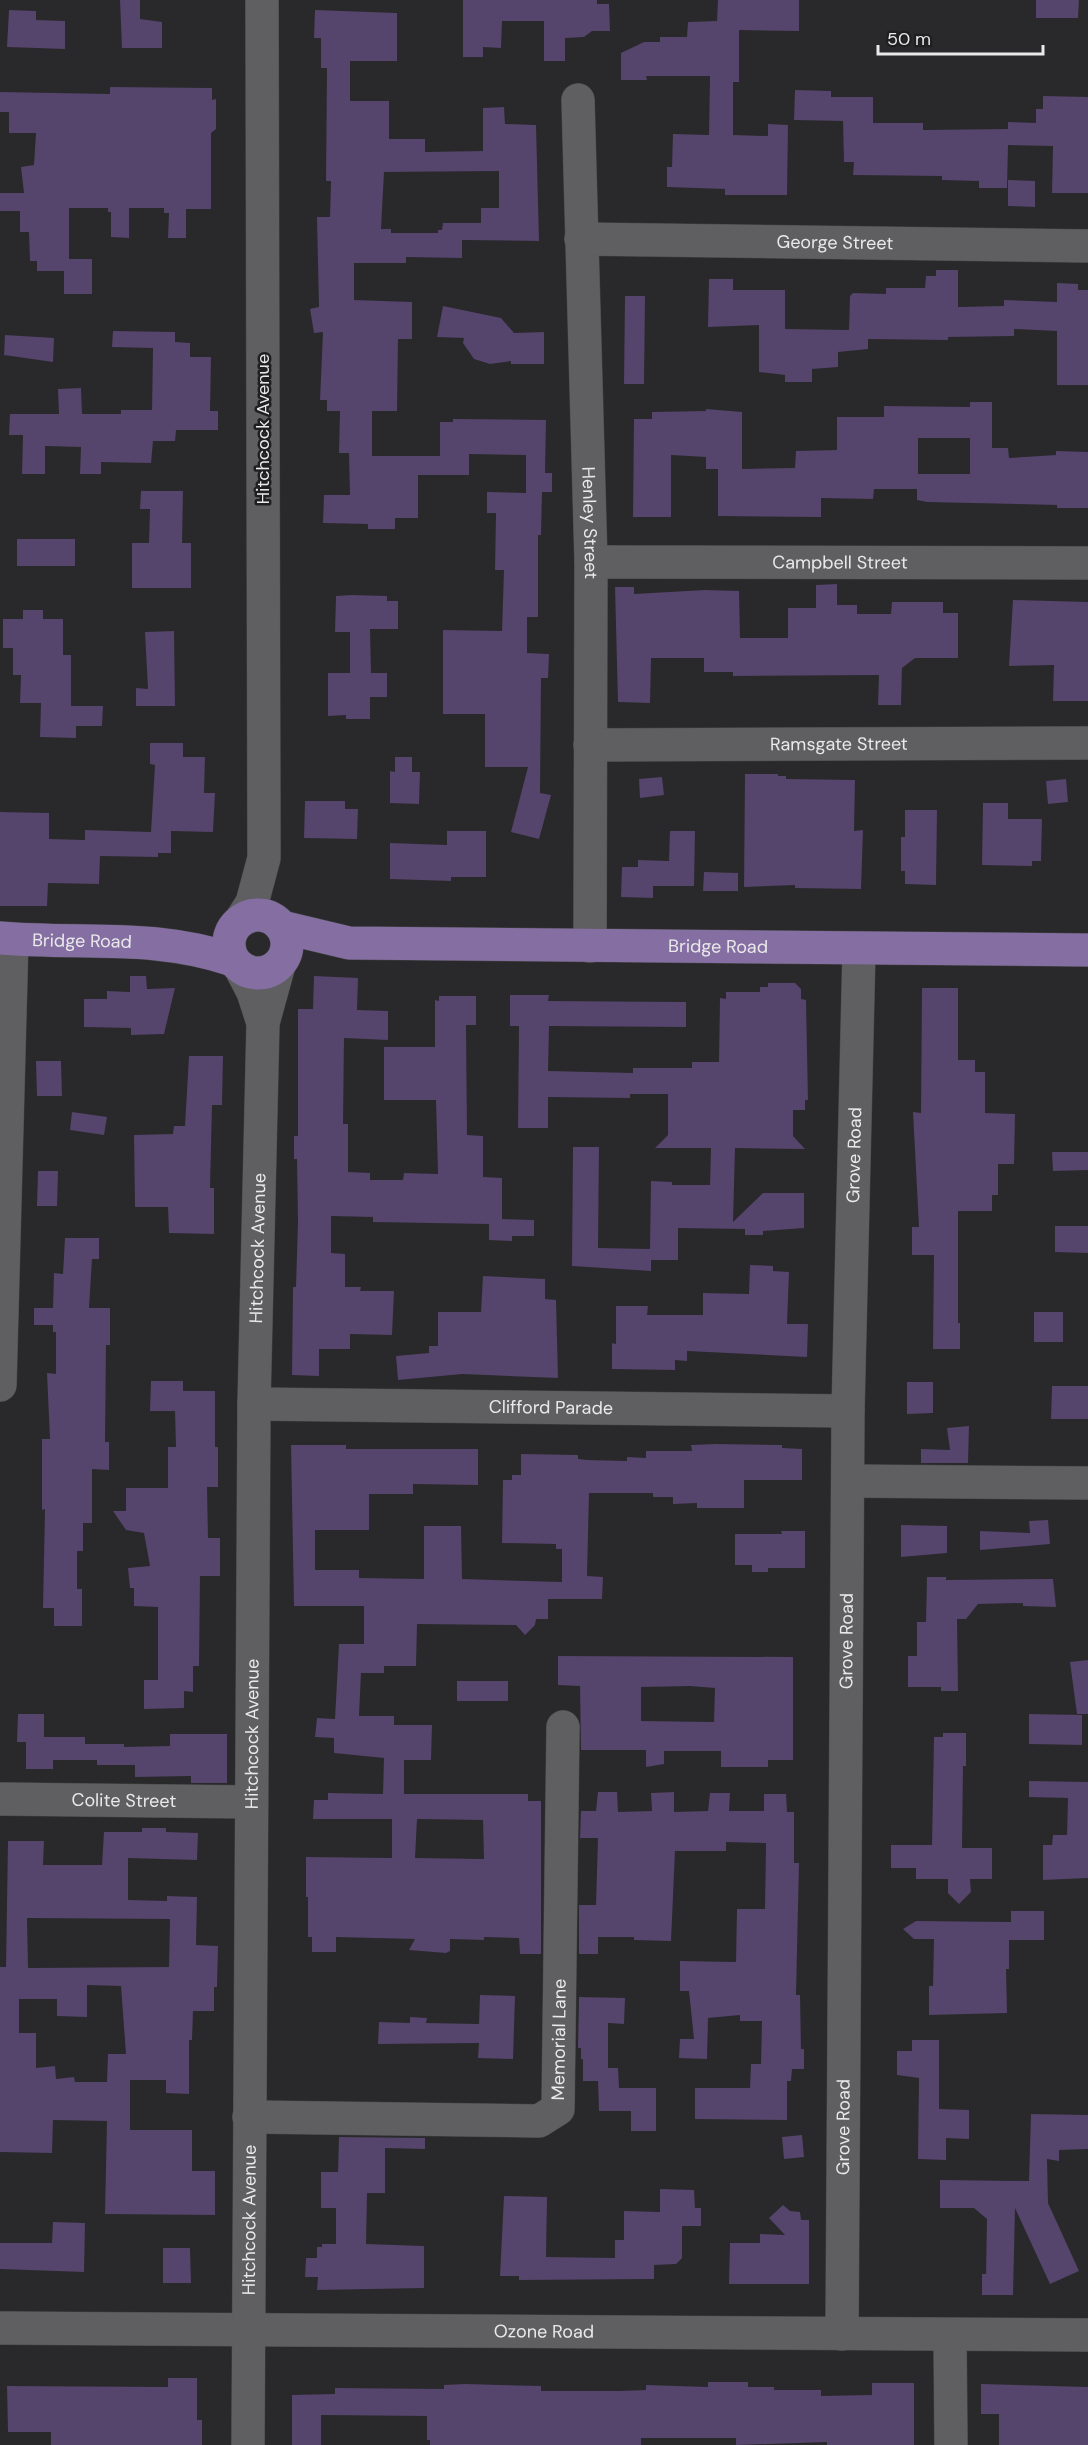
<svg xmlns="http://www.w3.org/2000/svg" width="1088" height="2445" font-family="'DM Sans',sans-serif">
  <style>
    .building { fill: #55446b; fill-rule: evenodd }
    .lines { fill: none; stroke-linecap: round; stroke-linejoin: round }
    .minor-casing { stroke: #454547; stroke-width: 34 }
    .major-casing { stroke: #454547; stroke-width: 34 }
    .minor { stroke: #5f5e61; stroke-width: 33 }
    .major { stroke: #856fa2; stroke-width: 33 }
    .labels { text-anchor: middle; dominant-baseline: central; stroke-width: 5; stroke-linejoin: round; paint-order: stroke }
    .street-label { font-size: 18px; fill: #e9e9ea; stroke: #1f1e20 }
  </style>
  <rect width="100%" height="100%" fill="#29282a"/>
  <g class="building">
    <path d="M120,0H140V19L162,22V48H122Z"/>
    <path d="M463,0H597V4H609L610,31H592L584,37L565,38V61H544V21H502L501,48L483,47V57H463Z"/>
    <path d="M718,0H799V31L739,30V82H733V135L768,136V124L788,125L787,195H725V189L667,187V167H672L673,134L709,135L710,76H646L647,80H621V53L644,42H660V37H687L688,22L717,21Z"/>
    <path d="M1036,0H1079L1078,18H1036Z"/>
    <path d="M9,10L36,11V20L65,21V49L7,47Z"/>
    <path d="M315,10L397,13V61H350V101H389V139H425V152L483,151V108L504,107L505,124L536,125L539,241L462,240V258L406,257V263H354V300L412,302V339H398L397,411H372V456H440V422H453V419L546,420L545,473H552V492H542L541,535H538V617H527V653L549,654L548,678H541L540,793L551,795L539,839L511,832L528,767H485V714H443V630L502,631L504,570H495L496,513H487V492L526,493V455L469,454V475H418V518H395V529H368V524L323,523L324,495H350L349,453H339L340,411H327V400H320L323,332L314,333L310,309L319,307L317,217H330L331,181H326L327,68H321V38H314ZM499,171V208H481V223H443L442,230H438V233H391V229H381L384,172Z"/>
    <path d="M110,87L212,88V100L216,99V129L211,133V209H186V238H168L169,213H164V208H129V238L111,237V212H108V208H69V259H92V294H64V271H37V261H30L29,232H20V211H0V193H24L21,167L34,165L36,133H9V112H0V92L110,94Z"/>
    <path d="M795,90L831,91V97H873V123H923V130L1008,129V122L1036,123V109H1043V96L1088,97V193H1052L1053,146L1008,145L1007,188H979V181L942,180V176L853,175L854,162H844L843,121L794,120Z"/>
    <path d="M1008,180L1035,181V207L1008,206Z"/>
    <path d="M936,270H958V307L1004,306V300L1057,302V283L1078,284V290H1088V385H1057V331L1014,329V336L948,337V340L868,339V349L838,352V367L812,369V382H785V375L759,372V325L708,327L709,279H733V290H785V329L849,330L850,296L853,293L886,294V288H925L926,276H936Z"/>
    <path d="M625,296H645L644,384H624Z"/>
    <path d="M443,306L501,318L514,333L544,332V364H511V361L490,364L474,359L463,343L464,338L437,337Z"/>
    <path d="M113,331L175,332V342L190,343V357H211L210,411H218V430H176L175,441H153L151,463L101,462V474H80L81,447L45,446V474H22L23,435H9L10,414H59L58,389L81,388L82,414H121V410H152L153,348L112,347Z"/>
    <path d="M5,335L54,338L53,362L4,355Z"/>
    <path d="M970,402H992V448H1008L1009,458L1056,455V451L1088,452V508H1057V505L927,502L917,500V489H874L873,499L821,498V517L718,516V469H706V457L671,455V517H633L634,419H652V412L706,411V409L742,412V469L795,468L796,451L837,450V417H884V406L970,407ZM918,438H970V474H918Z"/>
    <path d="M141,491H183L182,543H191V588H132V543H149L150,509H140Z"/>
    <rect x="17" y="539" width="58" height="27"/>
    <path d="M837,584V605H857V614H891L892,602H943V613H958V658H915L902,668L901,705H878L879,675L733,676V672H704V658H651L650,703L618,702L615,587H634V594L705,590L739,591L740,638H788V608H816V585Z"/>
    <path d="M351,595L387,596V601H398V629H370L371,673H387V697H370V719H346V715L328,716V673H350V632H335L336,596Z"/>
    <path d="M1013,600L1088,602V701H1053L1054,665L1009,666Z"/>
    <path d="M23,610H43V619H63V655H71V706H103L102,726H76V738L40,737L41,703H20L21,675H13V648H3V619H23Z"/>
    <path d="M174,631L175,706H136V688L148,689L145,632Z"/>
    <path d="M150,743H183V757H205L204,793H215L213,832L171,831V853H158V857L100,856L99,884L48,883L47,906H0V812L49,813V839L85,840V830L151,832L155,765L150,764Z"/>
    <path d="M395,757H412V772H420L419,804L390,803V771L395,772Z"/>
    <path d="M745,774H778V776H786V779L855,780L854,831L863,830L861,889L795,888V885L744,887Z"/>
    <path d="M662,777L664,795L640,798L639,779Z"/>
    <path d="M1066,779L1068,802L1048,804L1046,781Z"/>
    <path d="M305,801H345V809H358L357,839L304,838Z"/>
    <path d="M983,803H1008V819H1042L1041,861H1032V866L982,865Z"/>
    <path d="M905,810H937L936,885L905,884V871H901V837H905Z"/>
    <path d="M447,831H486V877H451V881L390,879V843L447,845Z"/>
    <path d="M670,831H695L694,886H653V898L621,897L622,867H638V860L669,861Z"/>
    <path d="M704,872L738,873V891H703Z"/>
    <path d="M130,976H146L147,989L175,988L164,1034L131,1035V1028L84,1027V999H107V991L130,992Z"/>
    <path d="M314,976L358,978L357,1010L388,1011V1040L344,1038L343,1124H348V1172L370,1173V1180H403L404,1173L438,1174L436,1100H384V1047H435V1000L439,1001V996H476V1025H466L467,1135L483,1136V1177L502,1178V1219L534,1220V1236H512V1241L489,1240V1224L373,1222V1217L331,1216V1253L345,1254V1287H361L360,1291H394L392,1335L350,1334V1349H319V1376L292,1375L293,1287H296L298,1222L297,1159H294V1136H298V1009H313Z"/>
    <path d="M768,983H795L801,989V999L806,1000L808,1100H805V1110H793V1136L805,1149L735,1148L733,1222L763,1193H804V1228L763,1231V1235H745V1229L678,1228V1260H651V1271L572,1266L573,1147H599L598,1248L650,1249L651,1181L672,1182V1185H710L711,1148H655L668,1135V1094H630V1098L548,1097V1128H518L519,1026H510V995H549L548,1001L686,1002V1027L549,1026L548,1071L633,1073V1068H692V1062H719L720,998L726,999V992H760V987H768Z"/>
    <path d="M922,988H958V1060H975V1072H985V1113L1015,1114L1014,1164H998V1195H992V1211H958V1323H960V1349H933L934,1255H912V1227H919L913,1112L921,1113Z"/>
    <path d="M189,1056H223L222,1105H212L210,1188H214V1234L169,1233L168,1207H135L134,1135L173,1134L174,1126H185Z"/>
    <path d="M36,1061H61L62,1096H37Z"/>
    <path d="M72,1112L107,1117L104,1135L70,1130Z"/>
    <path d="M1052,1152H1088V1170L1053,1171Z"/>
    <path d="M38,1171H58L57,1206H37Z"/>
    <path d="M1055,1226H1088V1253L1055,1252Z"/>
    <path d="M65,1238H99V1259H92L89,1308H110V1345H106L105,1442H109V1470L92,1469V1523H83V1551H77V1589H82V1626H54V1608H43L45,1509L42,1510V1439H50L47,1373L56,1374V1332H53V1325H34V1308H53L54,1273L63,1274Z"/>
    <path d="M750,1265L773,1266V1271L789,1272L787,1324H808L807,1357L687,1351V1361L675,1360V1370L612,1369V1343L616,1344V1306H648L647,1315H703V1293L749,1294Z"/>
    <path d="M483,1276L545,1279V1299L556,1300L558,1378L462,1374L398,1380L396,1356L429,1353V1346H438V1312H481Z"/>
    <rect x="1034" y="1312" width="29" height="30"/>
    <path d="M151,1381H183V1391H215V1447H218V1487H207L208,1538H220V1576H200L199,1666H193V1692L184,1691V1708L144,1709V1680H158V1607L134,1606V1588H130L128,1568L150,1566L144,1533L126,1530L113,1511H126V1488H168V1447H176L175,1411H150Z"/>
    <path d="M907,1382H933V1413L907,1414Z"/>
    <path d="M1052,1386H1088V1419H1051Z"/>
    <path d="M969,1426L968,1463H921V1449L950,1450L947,1428Z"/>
    <path d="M716,1444L782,1445V1448L802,1449V1480H744V1508H697V1503L673,1504V1497H653V1493H589L587,1576L603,1577L602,1599H548V1619H536L535,1625L525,1635L516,1625L417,1624L416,1666H384V1673H361L359,1716H394V1725H432L431,1760H404V1794H528V1801H541V1954H520L519,1938L484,1937V1940L450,1939V1951L446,1953L409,1950L415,1939L336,1937V1952H312V1937H308V1897H306V1857L392,1858V1819H313L314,1800H328V1793L383,1794L384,1758L334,1753V1738L315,1737L317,1718L335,1719L339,1644H364V1606H294L291,1445H346V1449H478V1485L413,1484V1494H369V1530H315V1570H359V1578L424,1579V1526H461L462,1579L562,1582V1549H556V1544L502,1543L503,1480H512V1475H521V1454L578,1455V1459L587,1460L627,1461V1457L646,1458V1451H692L691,1445ZM417,1819L483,1820L484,1859L415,1858Z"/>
    <path d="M1048,1520L1050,1544L980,1550V1531L1030,1533L1029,1521Z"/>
    <path d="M901,1525L947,1526V1553L901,1557Z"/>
    <path d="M781,1531H805V1568H768V1572H752V1565H735V1534H782Z"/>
    <path d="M927,1577H946V1580L1053,1579L1056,1607L1023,1606V1603L978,1604L966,1619H957L958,1691H941V1687H908V1656H917V1622H926Z"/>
    <path d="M558,1656L793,1657V1760H768V1767H721V1751H664V1764L646,1767V1750H581L580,1686L558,1685ZM690,1686L715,1688L714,1722L641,1721V1687Z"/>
    <path d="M1088,1660V1714H1077L1070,1662Z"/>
    <rect x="457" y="1681" width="51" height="20"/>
    <path d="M18,1714H44V1737H85V1744H124V1747L170,1746V1734H227V1783H191V1776L135,1777V1765H97V1760H53V1769H26V1742H17Z"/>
    <path d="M1029,1714L1082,1715V1745L1029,1744Z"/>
    <path d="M943,1733H966V1766H963L962,1848H992V1879H970L971,1892L959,1904L948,1893V1879H916V1868H891V1845H932L934,1737H943Z"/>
    <path d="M1029,1781L1088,1782V1878L1043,1880V1845H1052L1053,1835H1067L1068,1798L1029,1797Z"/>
    <path d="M598,1792H617L618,1812L652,1811L651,1793L674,1792V1812L708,1811L710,1793H730L729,1811H764V1794H786L787,1812H794V1863H799L796,1995H800L801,2049H804V2069H792L791,2081H787V2120L695,2119V2088H750L751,2064H761L762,2021H740V2015L708,2018L707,2059L679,2058L680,2039H694L689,1991H680V1961L736,1962L737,1909H765L766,1843L726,1842V1851H675L671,1941L634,1940V1937H598V1954H579V1905H596L598,1838H580L581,1811H596Z"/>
    <path d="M142,1828H166V1832L198,1833L197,1860L128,1858V1900L167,1901V1896L197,1897L196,1945L218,1946L217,1987H214V2011H193L192,2040H189V2094L166,2093V2080H130V2130H192V2171H215V2215L105,2214L107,2121L53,2120L52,2153L0,2152V1967H6L8,1841H44L43,1865H102L104,1832H142ZM27,1918L170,1919L169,1967L28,1968ZM87,1985L121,1986L126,2054H108L107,2082H75L74,2077L56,2079L55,2066L36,2068V2033H19V1999H57V2016L87,2017Z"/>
    <path d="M1011,1911H1044V1940H1009V1969H1006L1007,2013L929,2015V1986H933L934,1939H914L903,1929L916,1921L1011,1922Z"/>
    <path d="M480,1995L515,1996L513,2059L478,2058L479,2043L378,2044L379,2022L410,2023V2017L427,2018L426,2023L479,2024Z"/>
    <path d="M579,1997L625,1998L624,2024L608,2023V2068H618L619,2088H656V2131H631V2111H599L598,2081H583V2059H581V2048H578Z"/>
    <path d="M912,2040H939V2109L969,2110V2139L946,2138V2160L918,2159L919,2078L897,2075V2051H912Z"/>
    <path d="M1031,2114L1088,2115V2149L1059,2150V2161L1047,2159L1048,2203L1079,2271L1050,2284L1015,2208L1013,2295H982V2274H986L987,2219L974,2208H940V2180L1029,2181Z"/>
    <path d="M802,2135L804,2157L784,2159L782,2137Z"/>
    <path d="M339,2137L425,2138V2149L385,2148V2193H367L366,2244L424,2246V2288L317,2290L318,2277H305L306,2258H317V2247H322V2244H336V2208H321V2172H338Z"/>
    <path d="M660,2189L694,2190L695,2208H701V2226H682V2258L676,2264L654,2265V2279L519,2280V2276H500L504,2196L547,2197L546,2257L615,2258V2240H624V2211L660,2212Z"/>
    <path d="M783,2205L790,2211L800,2212L801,2220H809V2284H729L730,2243H760V2234L785,2235L769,2218Z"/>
    <path d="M53,2222L85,2223L84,2272L0,2269V2243H52Z"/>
    <path d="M163,2248H190L191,2283H163Z"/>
    <path d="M168,2378H197V2420H202V2445H51V2432H8L7,2386L168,2387Z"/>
    <path d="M708,2382H748V2387H774V2390H821V2396L872,2395V2383H914V2445H827V2442L736,2445V2438H641V2445H430V2440H427V2416L321,2415V2445H292V2395L335,2394V2388L444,2389V2385L465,2384L541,2386V2391H619L646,2390V2385L708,2387Z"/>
    <path d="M981,2384L1088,2387V2445H999V2414H981Z"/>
  </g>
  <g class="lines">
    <defs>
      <g id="minor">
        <path id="s1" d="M578,100L591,562L590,946"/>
        <path id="s2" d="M581,239L1088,246"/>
        <path id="s3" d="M591,562L1088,563"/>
        <path id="s4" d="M590,745L1088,743"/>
        <path d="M241,920L252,903L264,858L262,0"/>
        <path d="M241,969L253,992L263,1023"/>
        <path d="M0,1385L12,939"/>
        <path id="s5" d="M254,1404L848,1411"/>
        <path d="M849,1481L1088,1483"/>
        <path id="s6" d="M0,1799L250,1802"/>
        <path id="s7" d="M249,2117L539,2121L558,2109L563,1727"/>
        <path id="s8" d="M0,2328L1088,2335"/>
        <path id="s9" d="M842,2334L848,1411L859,950"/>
        <path d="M950,2335L951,2445"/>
        <path id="s10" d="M248,2445L254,1404L263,1023L279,965"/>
      </g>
      <g id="major">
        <circle cx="258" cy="944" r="29"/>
        <path id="s11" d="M282,927L349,943L1088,950"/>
        <path id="s12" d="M0,938C82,945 153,933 233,960"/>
      </g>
    </defs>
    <use href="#minor" class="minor-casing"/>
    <use href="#major" class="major-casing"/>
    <use href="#minor" class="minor"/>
    <use href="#major" class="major"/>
  </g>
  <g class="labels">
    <g class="street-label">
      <text stroke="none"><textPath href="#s2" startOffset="254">George Street</textPath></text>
      <text transform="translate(263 429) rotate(-90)">Hitchcock Avenue</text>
      <text stroke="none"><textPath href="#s1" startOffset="423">Henley Street</textPath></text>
      <text stroke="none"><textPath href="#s3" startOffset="249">Campbell Street</textPath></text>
      <text stroke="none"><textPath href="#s4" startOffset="249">Ramsgate Street</textPath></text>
      <text stroke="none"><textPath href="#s12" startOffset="82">Bridge Road</textPath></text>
      <text stroke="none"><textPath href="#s11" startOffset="438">Bridge Road</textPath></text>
      <text stroke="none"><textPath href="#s9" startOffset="1179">Grove Road</textPath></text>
      <text stroke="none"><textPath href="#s10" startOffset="1197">Hitchcock Avenue</textPath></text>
      <text stroke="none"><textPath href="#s5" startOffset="297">Clifford Parade</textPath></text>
      <text stroke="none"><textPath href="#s9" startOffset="693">Grove Road</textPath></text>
      <text stroke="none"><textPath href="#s10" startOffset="711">Hitchcock Avenue</textPath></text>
      <text stroke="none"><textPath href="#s6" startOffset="124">Colite Street</textPath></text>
      <text stroke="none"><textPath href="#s7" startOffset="382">Memorial Lane</textPath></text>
      <text stroke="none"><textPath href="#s9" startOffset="207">Grove Road</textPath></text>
      <text stroke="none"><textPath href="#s10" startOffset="225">Hitchcock Avenue</textPath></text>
      <text stroke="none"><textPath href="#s8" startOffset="544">Ozone Road</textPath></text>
    </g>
  </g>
  <path d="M878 45v9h165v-9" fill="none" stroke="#e9e9ea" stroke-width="3"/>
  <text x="887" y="45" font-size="18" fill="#e9e9ea" stroke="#1f1e20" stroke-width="4.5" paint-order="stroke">50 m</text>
</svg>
